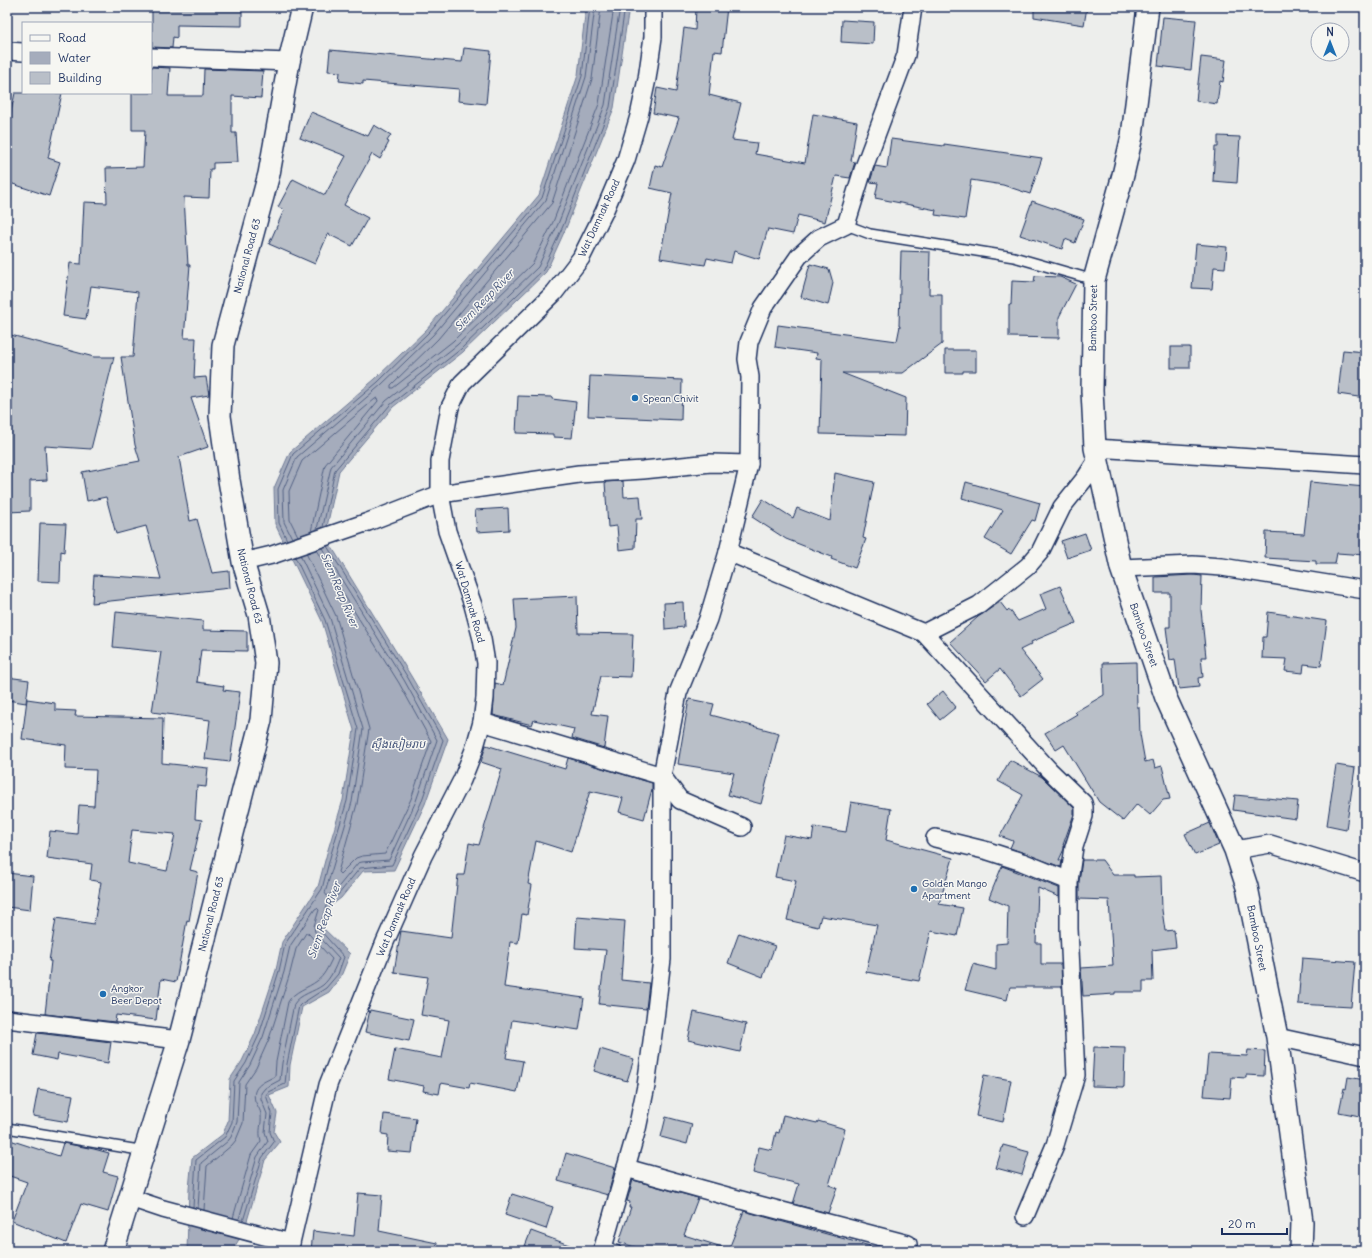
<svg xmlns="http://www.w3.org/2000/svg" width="1372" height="1258" font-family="Delius,'Noto Sans Khmer',sans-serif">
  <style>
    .water { fill: #a5acbc; stroke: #6e7a96 }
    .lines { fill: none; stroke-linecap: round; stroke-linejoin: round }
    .shore { stroke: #526184; stroke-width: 1 }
    .building { fill: #b9bfc8; stroke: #1b2f5e; fill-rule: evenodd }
    .service-casing { stroke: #1b2f5e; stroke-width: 12 }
    .minor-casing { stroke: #1b2f5e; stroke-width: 20 }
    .tertiary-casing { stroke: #1b2f5e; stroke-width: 24 }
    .service { stroke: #f6f6f2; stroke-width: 9 }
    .minor { stroke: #f6f6f2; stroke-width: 17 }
    .tertiary { stroke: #f6f6f2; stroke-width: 21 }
    .poi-dot { fill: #1f6fb2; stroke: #f6f6f2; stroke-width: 1.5 }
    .labels { text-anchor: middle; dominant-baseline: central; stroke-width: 3; stroke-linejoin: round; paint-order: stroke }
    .street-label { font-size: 10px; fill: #1b2f5e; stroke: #f6f6f2 }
    .poi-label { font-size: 10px; fill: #1b2f5e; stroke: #f6f6f2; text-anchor: start }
    .water-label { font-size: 11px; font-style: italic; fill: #44547a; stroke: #f6f6f2 }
  </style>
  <rect width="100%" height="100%" fill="#edeeec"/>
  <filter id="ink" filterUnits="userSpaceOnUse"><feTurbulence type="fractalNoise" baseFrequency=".025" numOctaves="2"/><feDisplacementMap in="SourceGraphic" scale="8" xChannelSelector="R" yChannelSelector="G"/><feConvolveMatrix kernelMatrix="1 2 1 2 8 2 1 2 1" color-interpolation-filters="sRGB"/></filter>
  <g filter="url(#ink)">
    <path class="water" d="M586,7H629L614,108L566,228L546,272L463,352L393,407L339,471L325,536L411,676L448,739L425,804L394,870L363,871L341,898L330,906L323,928L350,954L341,976L329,992L302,1007L290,1065L289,1087L269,1095L277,1113L274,1132L280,1142L265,1160L244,1231L232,1251H187L189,1189L192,1158L223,1134L228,1121L230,1079L242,1061L255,1034L276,970L282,942L318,887L327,853L343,800L354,730L322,621L275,524L274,488L290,452L375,379L427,329L539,195L578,75Z"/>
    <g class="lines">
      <g class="shore">
        <path d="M601,7L592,79L552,203L438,339L391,385V388H393L453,341L533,263L553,222L599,104L614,7"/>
        <path d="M323,527L335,470L390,405L461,349L543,270L563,226L610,107L625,7"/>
        <path d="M317,529L331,467L386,401L457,345L538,267L558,224L605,105L620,7"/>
        <path d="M298,536L290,520L289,491L302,461L375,399L377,398L378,401L325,465L311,532"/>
        <path d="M292,538L284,522L283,490L297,457L381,385L433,335L546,200L586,77L595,7"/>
        <path d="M287,540L279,523L278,489L293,454L378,382L430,331L542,198L582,76L590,7"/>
        <path d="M306,553L336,616L369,729L357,804L338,872L340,874L356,858L362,856L385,854L411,799L431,741L399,683L316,550"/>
        <path d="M300,555L330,618L363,729L352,802L325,893L327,896L335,891L358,863L362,862L389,860L416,801L437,740L404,680L322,548"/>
        <path d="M193,1207L196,1160L225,1137L232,1122L234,1081L246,1063L259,1035L279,971L285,944L322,889L331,854L347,801L358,729L325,620L295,557"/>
        <path d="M198,1208L201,1163L228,1141L231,1137L237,1122L239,1082L250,1065L263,1037L284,972L290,946L315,909L317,908L319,910L314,926L315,932L339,958C335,968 331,978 323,985C314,992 300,994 294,1004L282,1063L280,1080L265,1088L261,1093V1099L267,1114L265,1132L268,1141L257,1157L239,1219"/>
        <path d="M204,1210L207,1166L232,1145L236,1140L243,1123L245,1084L256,1068L269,1039L290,973L296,949L306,933H308L332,959C328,967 324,976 317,981C308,988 294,991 288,1002L276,1062L275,1076C265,1082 251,1085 255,1101C257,1105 261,1111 261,1115C262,1125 258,1130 261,1141L251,1155L233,1218"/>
        <path d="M243,1221L262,1158L274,1142L270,1132L272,1113L266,1095L268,1092L285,1084L287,1064L299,1006L301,1004L326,988L338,974L344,957L319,929L327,903L338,895L360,868L392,865L421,803L443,740L408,678L327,546"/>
      </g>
    </g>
    <g class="building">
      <path d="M152,7H242V26L177,25V38L173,37L172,48L152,47Z"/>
      <path d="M696,7H727L722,52L714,51L709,95L741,103L732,140L757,143L755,154L805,163L813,114L857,122L851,161L855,162L850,178L836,176L825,222L798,215L793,234L768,229L759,259L734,251L731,263L707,258L705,265L660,258L672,193L650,188L655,165L662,167L679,118L653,113L657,88L676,92L684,28L695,30Z"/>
      <path d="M1034,7H1087L1084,25L1034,17Z"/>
      <path d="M1163,17L1196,20L1191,70L1158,66Z"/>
      <path d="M842,20L874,22L873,44L841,42Z"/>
      <path d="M464,48L491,51L486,104L458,101L459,89L363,81V84L339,81L340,72L328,71L330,50L462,62Z"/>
      <path d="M1201,57L1226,60L1223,82L1220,81L1217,104L1196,101Z"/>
      <path d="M151,67L170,68L168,96H203L204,69L263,71L261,98L232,96V133H236L238,162L213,163V169H210L209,198L184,197L188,265H190L184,338H196L194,378L206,377L209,395L191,398L208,447L179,457L190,521L197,519L212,573L229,571L230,588L92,603L94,575L161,579L146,526L116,534L106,497L87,501L82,472L140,461L135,445L121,357H133L138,292L91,286L86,319L63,316L70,263L81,264L84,202L107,203L106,168L143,167L145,130H132V93H151Z"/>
      <path d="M15,93H62L48,158L60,162L49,196L7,182V130Z"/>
      <path d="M311,112L368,136L374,125L391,135L387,141L389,142L380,159L372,154L344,205L368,218L352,246L328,234L315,264L269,244L284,210L278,207L293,179L325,195L346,156L300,138Z"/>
      <path d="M1218,136L1240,137L1237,183L1213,181L1215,147H1218Z"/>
      <path d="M891,139L944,146V144L1042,158L1030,194L1003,185L971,180L965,219L935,215L936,210L875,198L878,183L870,182L875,166L887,168Z"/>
      <path d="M1032,201L1084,219L1075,243L1065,239L1062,249L1020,235Z"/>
      <path d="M1196,244L1227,247L1225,268L1214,267L1212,289L1192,288Z"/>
      <path d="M901,251L930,252L929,294H942V344L903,373H842L906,398L905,436L820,434L822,359L816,358L817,353L775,347L778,325L897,341L900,326H899Z"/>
      <path d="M810,264L829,269L833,283L828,305L801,297Z"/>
      <path d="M1035,276L1060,277L1076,284L1059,317V338L1009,337V304L1011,305L1012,281L1034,282Z"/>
      <path d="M7,334L94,357H114L91,449L45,446L47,480L30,481V511L7,512Z"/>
      <rect x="1171" y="347" width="19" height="21"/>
      <path d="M945,350H976V371H963V373H945Z"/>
      <path d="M1343,350L1365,352V398L1338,394Z"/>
      <path d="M590,376L682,380L681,420L588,416Z"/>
      <path d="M518,396L552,397V399L576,402L572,438L553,437V434L516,433Z"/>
      <path d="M835,473L874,482L863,538L866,539L855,568L831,559L832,557L786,539L752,517L763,499L793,518L797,508L830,521Z"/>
      <path d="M623,481L624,497L640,496L642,519H636L635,548L619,550L617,526L608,527L605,482Z"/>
      <path d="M966,482L1040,503L1035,521L1032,520L1011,554L985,539L1003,510L962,498Z"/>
      <path d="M1310,482L1365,487V555L1337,553L1335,564H1316V561L1265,558L1266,532L1304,534Z"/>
      <path d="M508,508L509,530L477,532L475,510Z"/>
      <path d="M40,523L66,524L64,552L61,551L60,582L38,581Z"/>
      <path d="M1085,533L1091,550L1067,558L1061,541Z"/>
      <path d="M1193,575L1202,576L1201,610L1206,657H1201L1203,677L1198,678L1199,687L1179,689L1175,659L1170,660L1166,627H1170V593H1155V577Z"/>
      <path d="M1060,586L1076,623L1031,642L1032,644L1020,650L1043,679L1021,696L1000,669L986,681L950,642L978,617L1000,602L1007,611L1009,609L1018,621L1046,609L1040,594Z"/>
      <path d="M577,596L578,633L633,634L631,677L601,676L592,714L608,716L604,748L572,738L574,729L534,720L532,725L493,715L495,683L503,685L516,628L514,599Z"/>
      <path d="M683,602L684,627L665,629L664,603Z"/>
      <path d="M116,612L203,621V630L247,631V651L201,650L197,682L224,686L223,690L240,692L230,762L205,759L210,720L152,712L161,652L113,647Z"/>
      <path d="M1268,612L1327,621L1321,666L1304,664L1303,673L1285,671L1287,659L1262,658L1263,637H1266Z"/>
      <path d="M1136,662L1137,707H1139L1140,734L1145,762L1153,760L1155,768L1162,766L1170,799L1163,800L1150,815L1137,804L1123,821L1099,802L1064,745L1056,750L1045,733L1077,714L1075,712L1104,695L1103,663Z"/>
      <path d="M7,677L29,680L26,703L7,700Z"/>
      <path d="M943,691L956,707L940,720L927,704Z"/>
      <path d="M27,699L55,703V710L76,711L75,716L163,718L162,763L208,768L206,787L197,786L195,819L202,820L190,870L198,872L189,921L187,920L176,982L161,979L156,1020L116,1015L115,1022L45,1014L51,961H49L56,918L94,924L101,882L90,880L92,864L47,858L50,831L77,834L79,805L94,806L96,770L65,769L66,745L22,739ZM132,830L175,834L167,871L128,863Z"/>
      <path d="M689,699L714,704L711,715L779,733L761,804L728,795L734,773L678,764Z"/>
      <path d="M486,745L565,769L568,758L652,783V789L644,819L619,812L623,798L590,791L571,852L536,841L528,884L532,885L527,915L522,914L518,943L510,942L504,987L584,998L579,1030L512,1020L506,1058L523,1061L517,1092L470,1083L469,1088L441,1083L439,1094L423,1091L424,1086L389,1079L395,1049L442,1058L449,1020L421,1015L428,977L394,972L401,931L451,938L458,875H464L469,843L479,845L502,769L481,762Z"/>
      <path d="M1010,760L1042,777L1074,808V814L1063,845H1064V849L1059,860H1062L1061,867L1010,848L1013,841L1000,836L1023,795L998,781Z"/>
      <path d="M1336,765L1355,768L1346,829L1327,825Z"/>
      <path d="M1235,795L1298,801L1296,819L1233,810Z"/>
      <path d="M851,802L891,809L886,840L953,858L939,904L963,908L957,936L931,931L919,981L866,972L877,925L821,916L818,927L787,920L796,881L775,877L784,835L812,840L814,827L846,832Z"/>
      <path d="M1210,823L1219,845L1195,855L1185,834Z"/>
      <path d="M1082,860H1102L1113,875H1134V877L1161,876L1162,910L1165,931L1174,930L1176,947L1152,950L1153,981H1143V992H1115V994L1083,996L1081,968L1113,966L1109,900L1079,899V882Z"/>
      <path d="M1002,866L1059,888V897L1038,888L1036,943H1041V964H1061L1062,987H1010L1007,1000L965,990L973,964L996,970V944L1007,943L1008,906L989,898Z"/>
      <path d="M7,873L33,876L30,910L7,907Z"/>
      <path d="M577,917L625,921L621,980L649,983L646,1009L599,1004L606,950L575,948Z"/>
      <path d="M739,933L775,946L763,977L728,963Z"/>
      <path d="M1302,958L1355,962L1351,1007L1298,1004Z"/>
      <path d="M370,1010L414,1019L409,1041L365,1032Z"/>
      <path d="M694,1012L746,1024L740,1052L688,1040Z"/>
      <path d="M37,1033L111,1042L108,1063L58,1054L57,1060L33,1055Z"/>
      <path d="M1094,1047L1125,1048L1124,1087L1092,1086Z"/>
      <path d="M600,1049L634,1059L627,1081L594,1071Z"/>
      <path d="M1248,1050L1265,1051L1264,1076L1246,1075V1078L1232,1077L1230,1098L1204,1096L1208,1054L1247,1056Z"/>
      <path d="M984,1075L1011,1080L1003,1122L976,1116Z"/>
      <path d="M1348,1077L1365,1080V1117L1339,1112L1344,1088L1346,1089Z"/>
      <path d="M38,1089L73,1095L68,1122L33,1116Z"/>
      <path d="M384,1114L416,1118L412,1153L387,1151L388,1135L382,1134Z"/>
      <path d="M783,1115L817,1123L818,1121L845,1129L829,1185L837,1188L828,1213L793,1204L799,1184L753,1173L759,1147L772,1150L776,1132L779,1133Z"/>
      <path d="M666,1117L692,1124L687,1144L661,1137Z"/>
      <path d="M7,1139L59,1156L63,1143L94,1149L109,1153L103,1172L118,1176L108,1212L81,1204L66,1243L12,1221L27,1182L7,1175Z"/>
      <path d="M1003,1145L1029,1152L1022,1175L996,1168Z"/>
      <path d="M566,1153L615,1168L608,1195L558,1181Z"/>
      <path d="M633,1180L698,1198L684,1235L722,1247V1251H647L619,1242L631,1207H629L630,1202L627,1201Z"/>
      <path d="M358,1193L382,1195L379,1231L437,1243L436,1251H311L313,1231L354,1236Z"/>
      <path d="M512,1194L553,1207L546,1229L505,1215Z"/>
      <path d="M744,1211L870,1246L869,1251H728Z"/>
      <path d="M531,1231L580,1249V1251H523Z"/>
    </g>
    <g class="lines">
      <defs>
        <g id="service">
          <path d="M846,225L870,234L1014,257L1094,280"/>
          <path d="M7,1128L145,1151"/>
          <path d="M604,1246L618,1251"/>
        </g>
        <g id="minor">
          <path d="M7,51L23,52"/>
          <path d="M151,57L289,62"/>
          <path d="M1095,448L1365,465"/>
          <path d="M728,552L924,633L1049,770L1083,803L1084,807V816L1074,847L1069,881V929L1076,1075L1055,1145L1025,1216"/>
          <path d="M243,562L272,555L368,522L440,494L579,474L643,470L711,463L749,464"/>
          <path d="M1121,568L1193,565L1222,567L1365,590"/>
          <path d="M924,633L979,605L1028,566L1040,552L1062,507L1086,477L1097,460"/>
          <path d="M482,722L662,776L680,800L742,827"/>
          <path d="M935,838L988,851L1022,862L1069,881"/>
          <path d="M1235,850L1270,844L1365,873"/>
          <path d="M7,1019L179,1040"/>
          <path d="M1277,1037L1365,1056"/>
          <path d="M626,1168L759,1205L908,1244"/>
          <path d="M130,1198L163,1209L291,1243"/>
          <path d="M289,1251L328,1085L385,942L423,856L462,780L474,750L482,722L485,698L486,663L482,639L473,605L447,531L440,494V461L450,407L462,383L554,293L581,258L604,212L626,160L639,116L647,79L653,37V7"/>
          <path d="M602,1251L637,1129L646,1086L655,1019L662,959V776L678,693L708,619L728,552L749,464L750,377L747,359L749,342L763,308L799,256L819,238L846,225L863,170L906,55L913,7"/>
        </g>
        <g id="tertiary">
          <path d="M1148,7L1132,136L1123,175L1094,280L1092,391L1095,448L1121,568L1166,698L1235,850L1247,887L1277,1037L1302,1222L1301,1251"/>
          <path d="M113,1251L179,1040L261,720L266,663L259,615L243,562L229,480L220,416L223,345L269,174L289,62L302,7"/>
        </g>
      </defs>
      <use href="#service" class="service-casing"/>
      <use href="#minor" class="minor-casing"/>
      <use href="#tertiary" class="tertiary-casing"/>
      <use href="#service" class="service"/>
      <use href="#minor" class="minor"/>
      <use href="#tertiary" class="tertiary"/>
    </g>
  </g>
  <g class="poi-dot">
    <circle cx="635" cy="398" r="4"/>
    <circle cx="914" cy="889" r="4"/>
    <circle cx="103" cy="994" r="4"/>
  </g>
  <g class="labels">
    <g class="street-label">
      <text transform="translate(599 218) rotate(-65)">Wat Damnak Road</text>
      <text transform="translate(247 256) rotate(-75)">National Road 63</text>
      <text transform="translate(1093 318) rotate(-89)">Bamboo Street</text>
      <text transform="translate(250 586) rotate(76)">National Road 63</text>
      <text transform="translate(470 602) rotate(74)">Wat Damnak Road</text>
      <text transform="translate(1144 635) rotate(71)">Bamboo Street</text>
      <text transform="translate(211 914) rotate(-76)">National Road 63</text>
      <text transform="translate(396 917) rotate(-67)">Wat Damnak Road</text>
      <text transform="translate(1257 938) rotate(79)">Bamboo Street</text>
    </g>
    <g class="poi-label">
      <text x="643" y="398">Spean Chivit</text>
      <text x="922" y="883">Golden Mango<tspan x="922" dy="12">Apartment</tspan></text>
      <text x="111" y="988">Angkor<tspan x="111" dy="12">Beer Depot</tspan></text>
    </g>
    <g class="water-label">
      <text transform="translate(484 300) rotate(-46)">Siem Reap River</text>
      <text transform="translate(340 590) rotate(67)">Siem Reap River</text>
      <text x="398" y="744">ស្ទឹងសៀមរាប</text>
      <text transform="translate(324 920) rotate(-71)">Siem Reap River</text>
    </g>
  </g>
  <rect width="1372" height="1258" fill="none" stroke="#f6f6f2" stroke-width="24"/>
  <rect x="12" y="12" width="1348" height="1234" fill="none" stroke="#1b2f5e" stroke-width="1.5" filter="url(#ink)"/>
  <rect x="22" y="22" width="130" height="72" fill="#f6f6f2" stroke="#9ea6b7"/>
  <rect x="30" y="35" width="20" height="6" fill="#f6f6f2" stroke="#9ea6b7"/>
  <text x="58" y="42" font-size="12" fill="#1b2f5e">Road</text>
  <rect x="30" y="52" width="20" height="12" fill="#a5acbc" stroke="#9ea6b7"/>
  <text x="58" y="62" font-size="12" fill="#1b2f5e">Water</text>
  <rect x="30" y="72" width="20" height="12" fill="#b9bfc8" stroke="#9ea6b7"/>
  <text x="58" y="82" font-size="12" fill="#1b2f5e">Building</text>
  <g transform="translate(1330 42)"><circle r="19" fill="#f6f6f2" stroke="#9ea6b7"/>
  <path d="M0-3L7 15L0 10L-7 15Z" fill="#1f6fb2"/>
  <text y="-6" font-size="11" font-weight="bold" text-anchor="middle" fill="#1b2f5e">N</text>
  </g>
  <path d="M1222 1228v6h65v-6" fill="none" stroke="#1b2f5e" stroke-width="2"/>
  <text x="1228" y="1228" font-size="12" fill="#1b2f5e" stroke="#f6f6f2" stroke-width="3" paint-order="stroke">20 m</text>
</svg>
